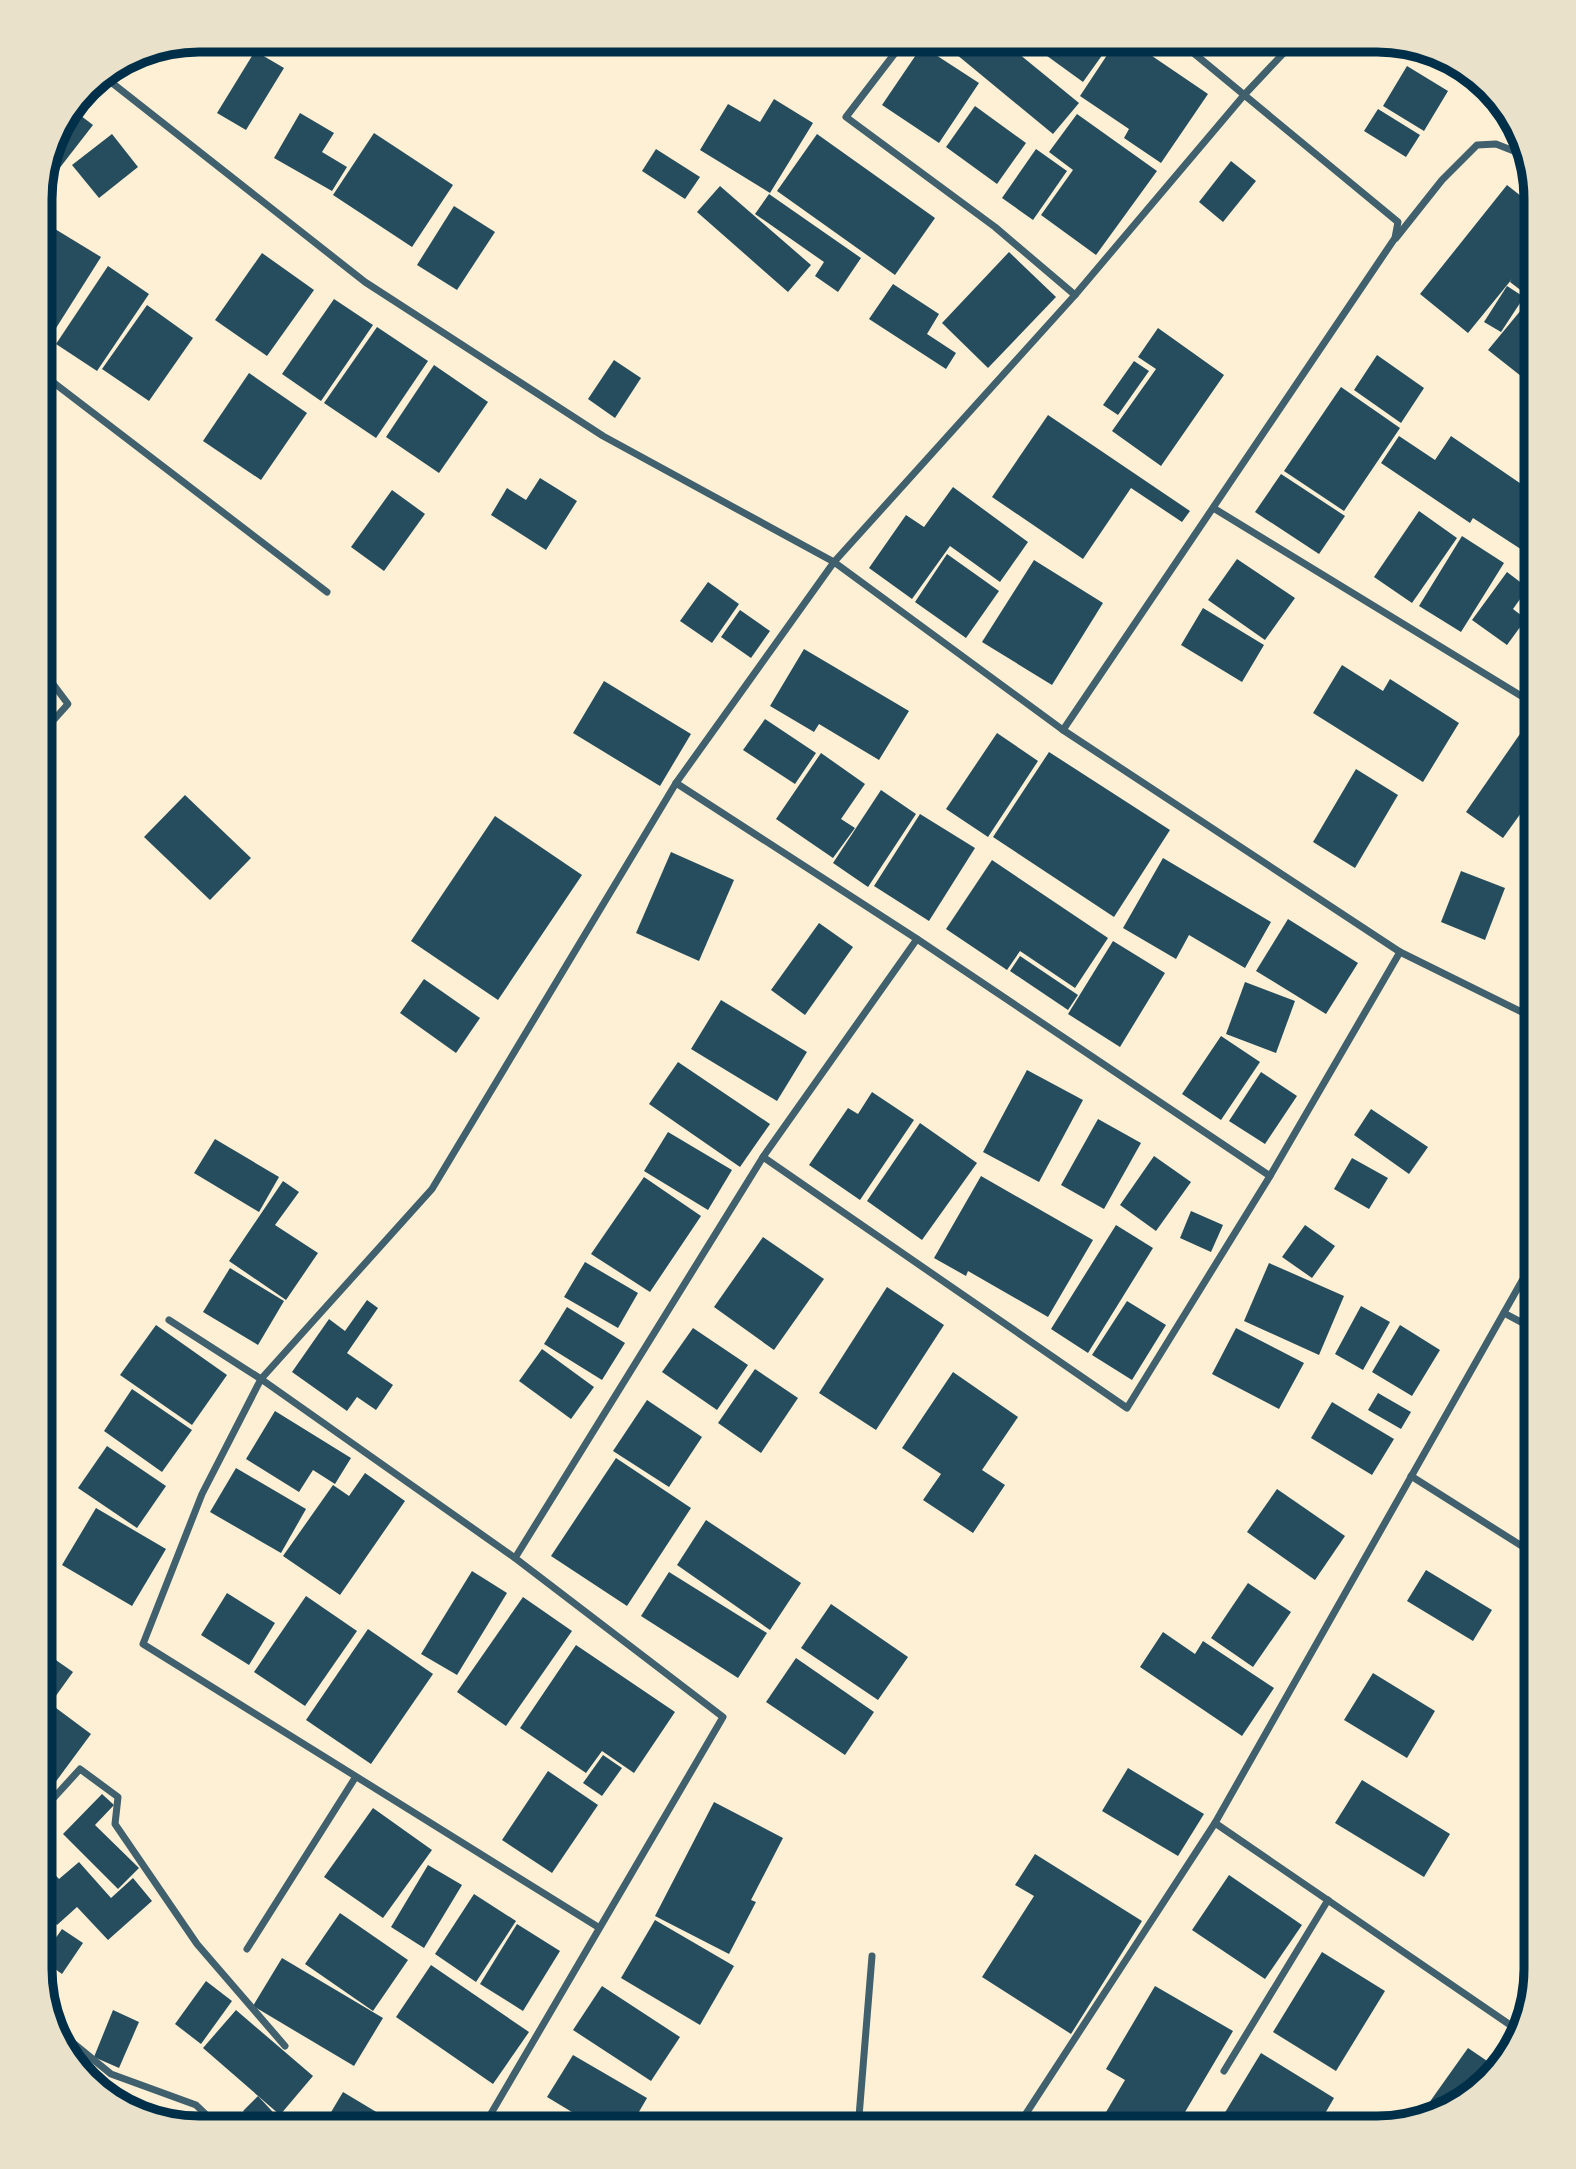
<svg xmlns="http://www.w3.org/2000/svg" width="1576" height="2169" font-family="Arial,sans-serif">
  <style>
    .building { fill: #264d5e }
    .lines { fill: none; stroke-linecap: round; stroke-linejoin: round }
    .minor { stroke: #3f606c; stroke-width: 7 }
    .rim { fill: none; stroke: #003049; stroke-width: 9 }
  </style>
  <rect width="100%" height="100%" fill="#fdf0d5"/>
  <g class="building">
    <path d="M939,40H1002L1079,103L1053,134Z"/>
    <path d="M1025,40H1113L1083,82Z"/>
    <path d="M1117,40L1130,41L1208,94L1161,163L1124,138L1129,129L1080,96Z"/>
    <path d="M922,46L979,83L939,143L882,105Z"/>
    <path d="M255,51L284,68L246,130L217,113Z"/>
    <path d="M1407,66L1448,91L1424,131L1383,106Z"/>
    <path d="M774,99L813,123L770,193L700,150L728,104L760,122Z"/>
    <path d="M975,106L1026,143L997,184L946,147Z"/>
    <path d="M72,109L93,125L41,192L57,129Z"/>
    <path d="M1378,109L1420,135L1406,157L1364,131Z"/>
    <path d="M300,113L334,133L322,152L347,167L332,191L274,158Z"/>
    <path d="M1077,114L1157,171L1096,255L1041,215L1073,170L1049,152Z"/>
    <path d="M374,133L453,185L412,247L333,195Z"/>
    <path d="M112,134L138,167L99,198L72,165Z"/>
    <path d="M817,134L935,218L895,275L777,191Z"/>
    <path d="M656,149L700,177L685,199L642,171Z"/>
    <path d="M1036,149L1067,171L1033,220L1002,198Z"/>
    <path d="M1231,161L1256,181L1223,222L1199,202Z"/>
    <path d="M1507,185L1536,208V388L1488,350L1531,298L1510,282L1512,279L1468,333L1420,294Z"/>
    <path d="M720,186L811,265L788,292L697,212Z"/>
    <path d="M769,194L861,258L838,292L815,276L824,262L755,214Z"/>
    <path d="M454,206L495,232L457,290L417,265Z"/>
    <path d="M55,229L101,257L51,336L41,329V252Z"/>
    <path d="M1009,252L1056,297L988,368L942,323Z"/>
    <path d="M262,253L314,290L267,356L215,320Z"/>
    <path d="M108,266L149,294L97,371L56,344Z"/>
    <path d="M893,284L939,314L927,334L956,353L946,369L869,319Z"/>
    <path d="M1507,286L1524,297L1501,332L1484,322Z"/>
    <path d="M334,299L373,325L321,401L282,374Z"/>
    <path d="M147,305L193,338L149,401L102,369Z"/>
    <path d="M377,327L428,361L376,438L324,403Z"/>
    <path d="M1158,328L1224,375L1161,466L1112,431L1156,369L1138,357Z"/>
    <path d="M1377,355L1424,388L1401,423L1354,390Z"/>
    <path d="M614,360L641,378L615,418L588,399Z"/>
    <path d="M1134,361L1149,371L1118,415L1103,405Z"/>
    <path d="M434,365L488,402L439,473L386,437Z"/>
    <path d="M249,373L307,413L261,480L203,441Z"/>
    <path d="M1341,387L1400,428L1344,511L1284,471Z"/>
    <path d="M1048,415L1190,511L1182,522L1131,488L1083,559L992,497Z"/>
    <path d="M1399,436L1435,460L1451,436L1536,494V559L1473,518L1470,523L1381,463Z"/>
    <path d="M1281,474L1345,516L1319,554L1255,512Z"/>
    <path d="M540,478L577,501L546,550L491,515L507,488L526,500Z"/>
    <path d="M953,487L1028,542L1000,582L950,546L912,599L869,568L906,515L924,527Z"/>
    <path d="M392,490L425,514L384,571L351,547Z"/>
    <path d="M1419,511L1457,538L1412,603L1374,577Z"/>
    <path d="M1462,536L1504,563L1461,632L1419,606Z"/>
    <path d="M947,554L999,591L966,638L915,602Z"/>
    <path d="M1237,559L1295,598L1265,640L1208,600Z"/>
    <path d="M1034,560L1103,603L1052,685L982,642Z"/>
    <path d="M1507,572L1528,588L1513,609L1526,619L1507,645L1472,620Z"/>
    <path d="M708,582L739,604L712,643L680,621Z"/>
    <path d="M1203,608L1264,645L1242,682L1181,645Z"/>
    <path d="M740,610L770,631L751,658L721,637Z"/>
    <path d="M804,649L909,711L879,760L819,724L814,732L770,706Z"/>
    <path d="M1342,665L1383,691L1390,679L1459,723L1423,782L1313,713Z"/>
    <path d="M604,681L691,734L660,786L573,733Z"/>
    <path d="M765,719L816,753L795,784L743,750Z"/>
    <path d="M1522,731L1536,740V792L1503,838L1466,812Z"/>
    <path d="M997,733L1038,761L988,837L946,809Z"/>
    <path d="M1049,752L1170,830L1114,917L993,837Z"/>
    <path d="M821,753L865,784L841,819L855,828L833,858L776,819Z"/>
    <path d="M1356,769L1398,795L1355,868L1313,842Z"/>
    <path d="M881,790L916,814L868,887L833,863Z"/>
    <path d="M185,795L251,858L210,900L144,837Z"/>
    <path d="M1536,802V831L1523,823Z"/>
    <path d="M920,814L975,848L929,921L874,886Z"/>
    <path d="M495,816L582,875L498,1000L411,941Z"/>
    <path d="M671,852L734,880L699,961L636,933Z"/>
    <path d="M1163,858L1271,922L1245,968L1189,935L1176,959L1123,928Z"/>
    <path d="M992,860L1108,938L1075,988L1020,951L1007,970L946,929Z"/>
    <path d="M1461,871L1505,888L1485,940L1441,922Z"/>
    <path d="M1288,919L1358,963L1326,1014L1256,971Z"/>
    <path d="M819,923L853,947L805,1015L771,990Z"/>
    <path d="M1113,941L1165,973L1120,1047L1068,1014Z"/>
    <path d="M1020,956L1078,995L1068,1010L1010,971Z"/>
    <path d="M424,979L480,1018L456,1053L400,1013Z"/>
    <path d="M1245,982L1295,1001L1276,1053L1226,1034Z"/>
    <path d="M721,1000L807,1052L777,1101L691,1049Z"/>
    <path d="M1221,1036L1260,1062L1221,1120L1182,1094Z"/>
    <path d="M678,1062L770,1124L740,1167L649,1104Z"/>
    <path d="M1027,1070L1083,1100L1039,1182L983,1152Z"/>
    <path d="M1261,1072L1297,1096L1265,1144L1229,1121Z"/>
    <path d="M872,1092L914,1120L860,1200L809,1165L848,1108L858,1114Z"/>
    <path d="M1371,1109L1428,1147L1409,1174L1354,1135Z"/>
    <path d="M1098,1119L1141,1143L1104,1209L1061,1185Z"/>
    <path d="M920,1123L977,1163L922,1240L867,1201Z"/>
    <path d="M668,1132L732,1170L708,1210L644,1171Z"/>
    <path d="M215,1139L279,1177L259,1212L194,1173Z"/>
    <path d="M1154,1156L1191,1182L1156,1231L1120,1205Z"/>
    <path d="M1352,1158L1388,1178L1369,1209L1334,1189Z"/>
    <path d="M981,1176L1093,1240L1048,1317L968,1271L966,1276L934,1258Z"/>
    <path d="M644,1177L701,1216L650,1292L591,1254Z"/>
    <path d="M283,1181L299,1192L275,1225L318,1253L286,1300L229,1261Z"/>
    <path d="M1191,1211L1223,1225L1211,1252L1180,1238Z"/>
    <path d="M1116,1225L1153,1248L1088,1353L1051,1329Z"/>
    <path d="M1305,1225L1335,1246L1312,1278L1282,1257Z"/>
    <path d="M763,1237L824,1279L774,1350L714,1307Z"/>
    <path d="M585,1262L638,1293L618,1328L564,1297Z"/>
    <path d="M1269,1263L1344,1296L1319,1355L1244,1321Z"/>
    <path d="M230,1268L284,1301L258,1345L203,1312Z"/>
    <path d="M887,1287L944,1325L876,1430L819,1393Z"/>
    <path d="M367,1300L378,1308L347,1353L393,1385L376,1410L357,1397L347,1411L292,1372L329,1319L345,1331Z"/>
    <path d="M1127,1301L1166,1325L1132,1380L1092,1355Z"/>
    <path d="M1361,1306L1390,1322L1363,1370L1335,1354Z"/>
    <path d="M567,1307L625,1343L602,1380L544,1344Z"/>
    <path d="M156,1325L227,1375L192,1425L120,1375Z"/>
    <path d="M1400,1325L1440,1350L1412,1396L1372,1372Z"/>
    <path d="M693,1328L748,1365L717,1410L662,1372Z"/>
    <path d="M1236,1328L1304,1363L1279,1409L1212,1374Z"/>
    <path d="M542,1349L594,1387L571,1419L519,1381Z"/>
    <path d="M755,1369L798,1398L761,1453L718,1423Z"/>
    <path d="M953,1372L1018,1417L982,1470L1005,1485L973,1533L923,1500L941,1474L902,1448Z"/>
    <path d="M132,1389L192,1430L162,1472L104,1431Z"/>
    <path d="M1378,1393L1411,1412L1401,1429L1368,1410Z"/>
    <path d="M647,1400L702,1437L669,1487L613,1451Z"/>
    <path d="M1332,1402L1394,1439L1372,1475L1311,1438Z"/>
    <path d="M275,1411L351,1458L335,1484L313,1470L299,1492L246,1459Z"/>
    <path d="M107,1446L166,1486L137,1528L78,1488Z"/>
    <path d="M616,1458L691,1508L627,1606L551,1556Z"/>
    <path d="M236,1468L306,1509L281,1553L210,1512Z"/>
    <path d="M365,1473L405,1501L340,1595L283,1556L333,1485L349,1496Z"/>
    <path d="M1277,1489L1345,1536L1315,1580L1247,1532Z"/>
    <path d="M96,1508L166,1549L132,1606L62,1565Z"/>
    <path d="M706,1520L801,1583L770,1630L677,1565Z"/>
    <path d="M1426,1570L1492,1610L1473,1641L1407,1601Z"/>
    <path d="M472,1571L507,1593L457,1675L421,1654Z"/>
    <path d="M669,1572L767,1633L738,1678L641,1616Z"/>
    <path d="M1248,1583L1291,1612L1253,1667L1211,1638Z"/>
    <path d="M227,1593L275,1623L249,1665L201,1635Z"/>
    <path d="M306,1596L357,1631L305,1706L254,1672Z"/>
    <path d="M523,1597L572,1631L506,1726L457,1692Z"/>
    <path d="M831,1604L908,1657L878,1700L801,1648Z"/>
    <path d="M368,1629L433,1674L371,1764L306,1720Z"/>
    <path d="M1163,1632L1195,1654L1203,1641L1274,1688L1242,1736L1140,1667Z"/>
    <path d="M576,1645L675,1712L634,1773L602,1751L586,1773L520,1728Z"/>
    <path d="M43,1651L73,1672L40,1718V1655Z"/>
    <path d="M796,1658L874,1712L845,1755L766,1702Z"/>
    <path d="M1373,1673L1435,1711L1407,1758L1344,1720Z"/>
    <path d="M52,1705L91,1734L43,1799L40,1721Z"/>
    <path d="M603,1755L622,1768L602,1796L583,1783Z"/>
    <path d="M1128,1768L1204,1814L1178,1856L1102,1811Z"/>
    <path d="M548,1771L598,1805L552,1873L502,1840Z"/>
    <path d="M1362,1780L1450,1834L1424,1877L1335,1823Z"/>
    <path d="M102,1794L114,1805L95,1825L139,1868L118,1889L63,1834Z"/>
    <path d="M714,1802L783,1838L751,1900L756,1902L729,1954L655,1916Z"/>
    <path d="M373,1808L432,1850L383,1918L324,1877Z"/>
    <path d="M1035,1854L1142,1921L1071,2034L982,1977L1034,1896L1015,1885Z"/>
    <path d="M43,1862L59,1879L79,1862L111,1898L133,1878L152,1901L108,1940L77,1907L57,1925L40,1907V1864Z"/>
    <path d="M428,1865L462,1885L424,1948L391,1927Z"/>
    <path d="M1229,1875L1302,1925L1265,1979L1192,1930Z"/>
    <path d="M474,1894L516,1921L476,1982L435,1954Z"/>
    <path d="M340,1913L408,1960L373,2011L305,1964Z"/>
    <path d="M655,1920L734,1966L700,2025L621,1978Z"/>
    <path d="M517,1924L560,1951L523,2011L480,1984Z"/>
    <path d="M62,1929L83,1943L62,1974L41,1959Z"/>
    <path d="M1322,1952L1385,1991L1336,2071L1273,2032Z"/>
    <path d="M282,1958L383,2018L354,2066L253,2006Z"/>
    <path d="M431,1965L529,2032L493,2084L396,2017Z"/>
    <path d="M206,1981L232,2001L201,2044L175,2024Z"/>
    <path d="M602,1986L680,2037L651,2081L573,2030Z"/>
    <path d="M1155,1986L1233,2031L1175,2129H1096L1125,2080L1106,2069Z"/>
    <path d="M113,2010L139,2022L119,2068L94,2057Z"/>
    <path d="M236,2010L313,2076L280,2115L203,2048Z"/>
    <path d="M1468,2048L1496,2067L1456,2107L1419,2117Z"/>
    <path d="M1261,2053L1334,2098L1316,2129H1215Z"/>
    <path d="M573,2055L647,2098L629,2129H600L547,2097Z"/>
    <path d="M343,2092L388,2119L382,2128H342L327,2119Z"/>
    <path d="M258,2096L283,2123L276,2128H260L243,2111Z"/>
    <path d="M521,2115L544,2129H513Z"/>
  </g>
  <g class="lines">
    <g class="minor">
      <path d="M905,40L846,117L995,227L1075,295"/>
      <path d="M1179,41L1398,222L1395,238L1063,730L1400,952L1536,1019"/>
      <path d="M102,75L365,282L603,436L834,562L1075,295L1245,94L1295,41"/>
      <path d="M1396,238L1442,180L1477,145L1496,144L1524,155"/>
      <path d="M41,373L327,592"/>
      <path d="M1215,509L1536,705"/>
      <path d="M41,734L68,704L41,668"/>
      <path d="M763,1157L917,939"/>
      <path d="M1270,1176L1400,952"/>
      <path d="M1504,1313L1536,1330"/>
      <path d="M169,1320L261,1379L515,1558"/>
      <path d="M1411,1476L1536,1555"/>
      <path d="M40,1813L80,1769L118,1797L115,1824L197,1944L285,2046"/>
      <path d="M598,1927L143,1644L202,1494L261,1379L432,1189L676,783"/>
      <path d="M247,1949L355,1778"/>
      <path d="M1519,2031L1215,1823L1536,1256"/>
      <path d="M58,2035L67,2038L111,2074L196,2105L220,2128"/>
      <path d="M1224,2071L1328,1900"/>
      <path d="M482,2129L723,1717L515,1558L763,1157L1127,1408L1270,1176L917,939L676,783L834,562L1063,730"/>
      <path d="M858,2129L872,1956"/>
      <path d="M1016,2129L1215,1823"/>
    </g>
  </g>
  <path d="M0 0H1576V2169H0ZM199 52H1377A147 147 0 0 1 1524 199V1969A147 147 0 0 1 1377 2116H199A147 147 0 0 1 52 1969V199A147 147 0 0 1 199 52Z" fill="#e9e1ca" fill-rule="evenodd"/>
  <path class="rim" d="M199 52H1377A147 147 0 0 1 1524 199V1969A147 147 0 0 1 1377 2116H199A147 147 0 0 1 52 1969V199A147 147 0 0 1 199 52Z"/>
</svg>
